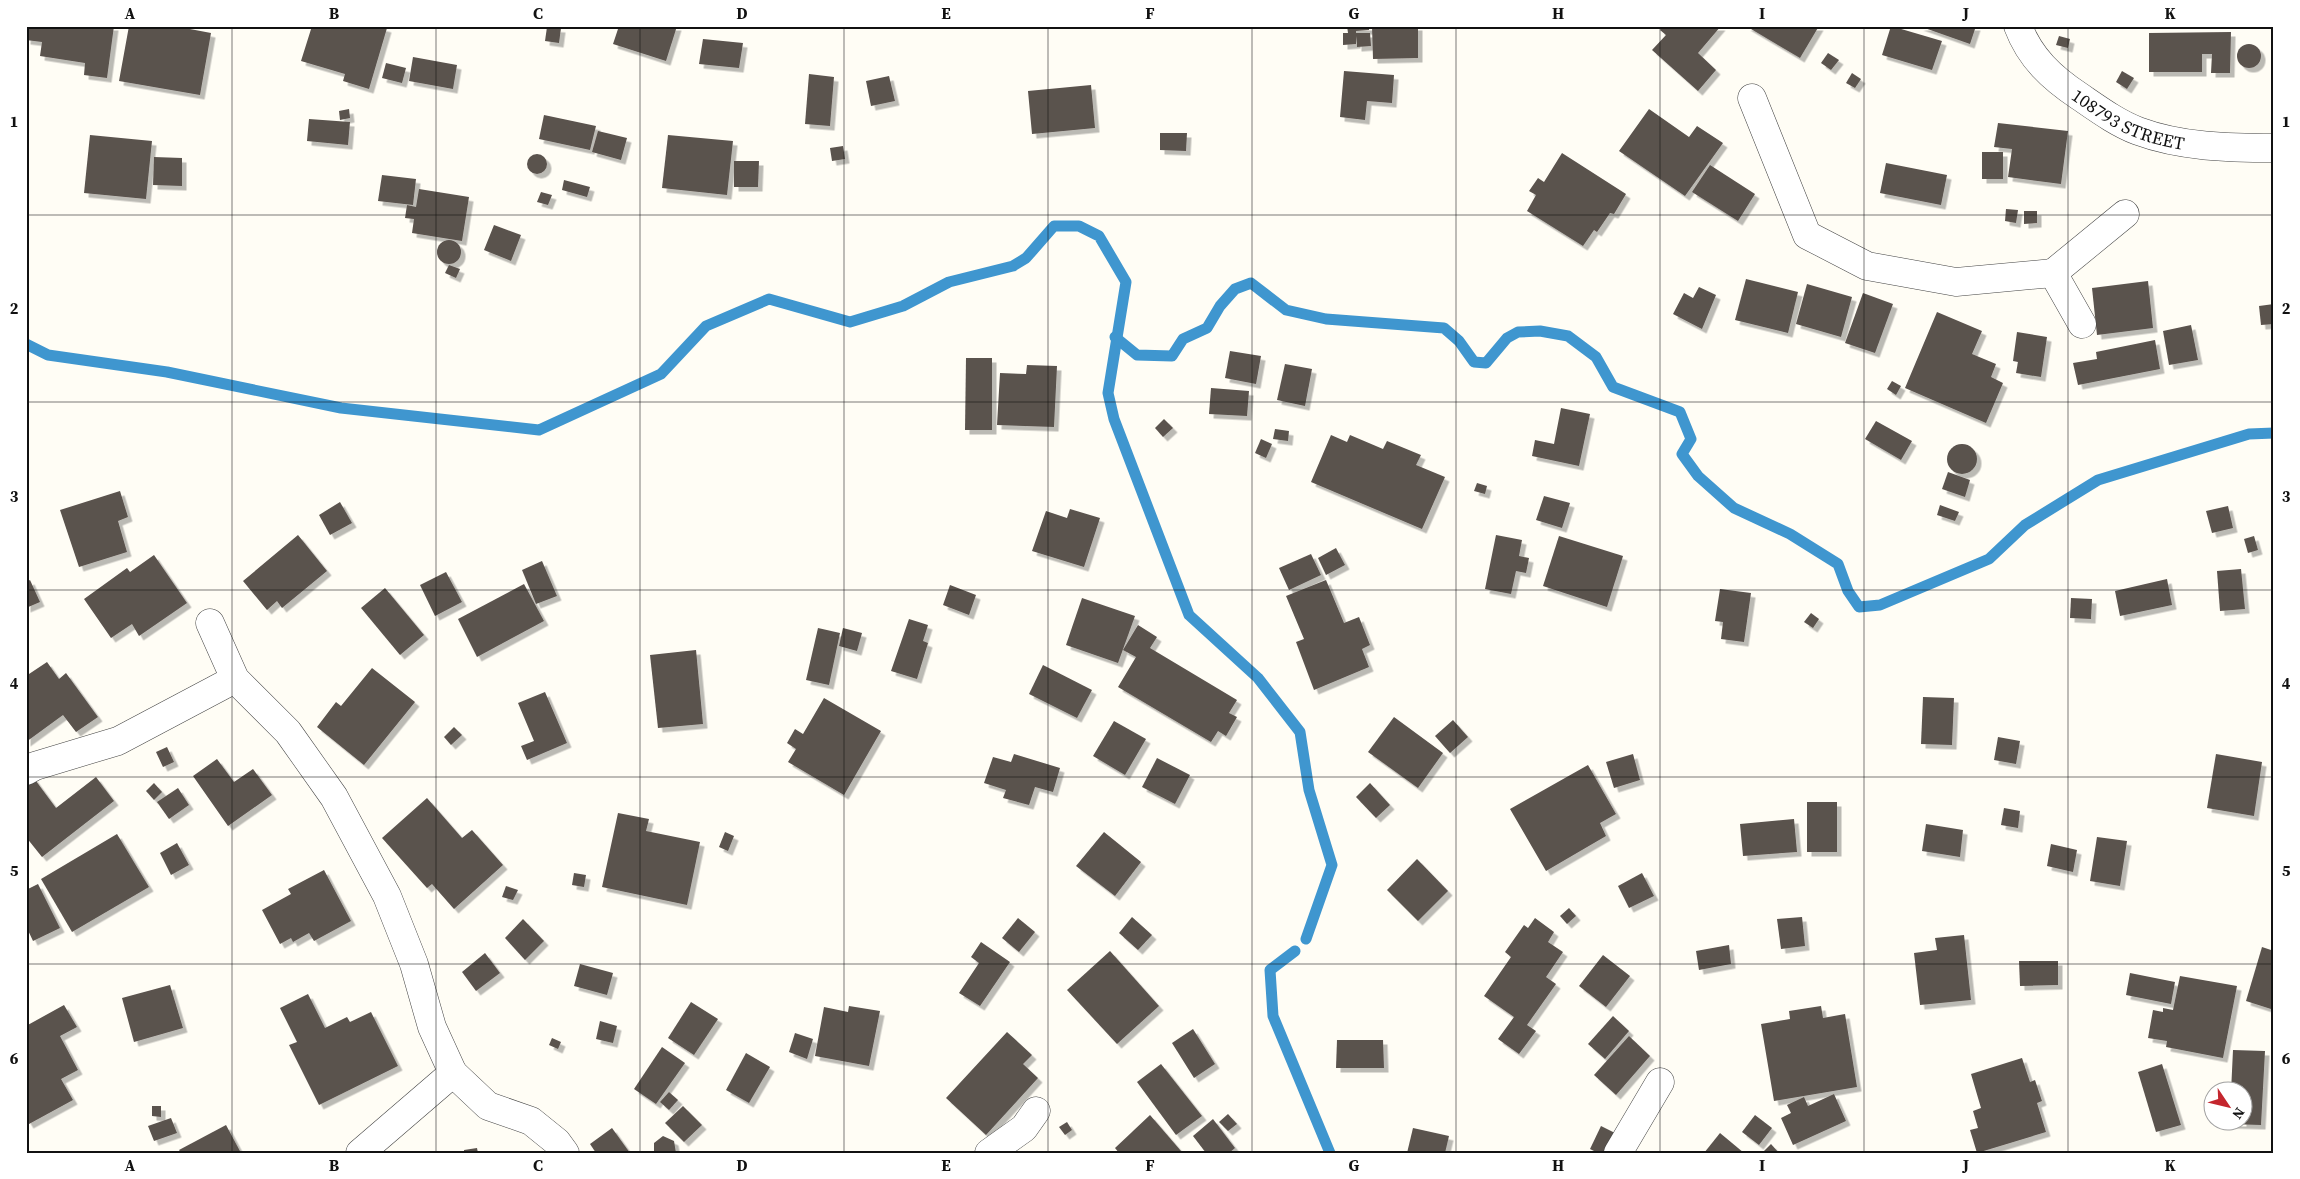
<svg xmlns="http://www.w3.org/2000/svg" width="2300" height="1179" font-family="'Source Serif 4',serif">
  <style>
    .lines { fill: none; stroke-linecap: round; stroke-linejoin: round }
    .stream { stroke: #3f96cf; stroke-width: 11 }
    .building { fill: #5a524d; filter: url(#shadow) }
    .minor-casing { stroke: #444; stroke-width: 29 }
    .minor { stroke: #fff; stroke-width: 28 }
    .grid { fill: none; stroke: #111; stroke-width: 1; stroke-opacity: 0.55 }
    .labels { text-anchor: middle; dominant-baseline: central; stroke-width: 5; stroke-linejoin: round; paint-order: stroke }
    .street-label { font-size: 18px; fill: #111; stroke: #fff }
    .neatline { fill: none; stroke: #111; stroke-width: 2 }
    .grid-label { font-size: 16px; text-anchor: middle; font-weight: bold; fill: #111 }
  </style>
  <defs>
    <filter id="shadow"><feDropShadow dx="4.5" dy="4.5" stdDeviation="0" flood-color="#0004"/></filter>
  </defs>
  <rect width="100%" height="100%" fill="#fffdf5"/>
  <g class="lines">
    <g class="stream">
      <path d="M1115,337L1137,355L1172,356L1183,339L1207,328L1220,306L1235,289L1251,283L1286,310L1326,319L1444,328L1459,341L1474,362L1486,363L1507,338L1518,332L1540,331L1568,336L1596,357L1613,387L1680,412L1691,439L1682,454L1698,476L1734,508L1790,534L1838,564L1848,591L1859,607L1880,605L1989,559L2025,525L2098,480L2249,434L2274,433"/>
      <path d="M26,344L48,355L167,372L341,408L539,430L661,374L706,326L769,299L850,322L903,306L949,282L1013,266L1026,258L1054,226H1079L1099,236L1126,282L1108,393L1114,419L1189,615L1258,678L1300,732L1309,790L1332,865L1306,939"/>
      <path d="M1295,951L1270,970L1273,1016L1330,1153"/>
    </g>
  </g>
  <g class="building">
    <path d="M27,26H114L107,78L84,75L85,63L40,56L42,42L26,40Z"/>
    <path d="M129,26L152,29V26H174L211,33L200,95L119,81Z"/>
    <path d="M312,26H344L355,29V26H379L387,28L369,89L343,81L345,74L301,61Z"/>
    <path d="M619,26H677L666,61L613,44Z"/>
    <path d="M1347,26H1369V30L1356,31V33H1370L1371,46L1357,47V36L1356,44L1343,45V33H1348Z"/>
    <path d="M1372,26H1418V58L1373,59Z"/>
    <path d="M1663,26H1721L1698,53L1716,70L1698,91L1652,50L1666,35L1660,30Z"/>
    <path d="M1746,26H1819L1800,58Z"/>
    <path d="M1891,26L1942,41L1932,70L1882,55Z"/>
    <path d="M1919,26H1976L1970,44Z"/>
    <path d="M547,27L561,28L559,43L545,41Z"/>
    <path d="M2231,32L2230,73H2211L2212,54H2202V72H2149V33Z"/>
    <path d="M2059,36L2070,39L2068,48L2056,45Z"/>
    <path d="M703,39L743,43L739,68L699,64Z"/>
    <circle cx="2249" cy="56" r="12"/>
    <path d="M1828,53L1839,60L1831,70L1821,63Z"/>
    <path d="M413,57L457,65L453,89L409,81Z"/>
    <path d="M386,63L406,68L402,83L382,78Z"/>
    <path d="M1344,71L1394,75L1392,103L1367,101L1365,120L1340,117Z"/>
    <path d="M2122,71L2134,78L2127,89L2116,82Z"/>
    <path d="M1852,73L1861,79L1855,88L1846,83Z"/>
    <path d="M809,74L834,77L830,126L805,124Z"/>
    <path d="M889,76L895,101L871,106L866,81Z"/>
    <path d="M1091,85L1095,128L1032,134L1028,91Z"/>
    <path d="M349,109L350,118L340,120L339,111Z"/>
    <path d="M1649,109L1689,137L1697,126L1723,143L1685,196L1619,151Z"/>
    <path d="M544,115L596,126L590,150L539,139Z"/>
    <path d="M309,119L350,122L348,145L307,141Z"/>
    <path d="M1998,123L2068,131L2061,184L2008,177L2012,149L1994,147Z"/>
    <path d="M598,131L627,138L621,160L592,152Z"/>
    <path d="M1160,133H1187L1186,151L1160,150Z"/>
    <path d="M90,135L152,141L146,199L84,193Z"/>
    <path d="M668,135L733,141L727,195L662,188Z"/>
    <path d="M843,146L845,159L832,161L830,148Z"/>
    <rect x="1982" y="152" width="21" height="27"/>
    <path d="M1562,153L1626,194L1614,214L1610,213L1597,232L1594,230L1583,246L1527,211L1536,195L1529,191L1538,178L1544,182Z"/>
    <circle cx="537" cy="164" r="10"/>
    <path d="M154,157L182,158V186L153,185Z"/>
    <path d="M734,161H759L758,187H734Z"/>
    <path d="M1886,163L1947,175L1941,205L1880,193Z"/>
    <path d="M1710,165L1755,194L1738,221L1692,192Z"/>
    <path d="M382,175L416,179L413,205L378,201Z"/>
    <path d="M564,180L590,187L587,197L562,190Z"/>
    <path d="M419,189L469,197L462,241L412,233L414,219L405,218L407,205L416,207Z"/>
    <path d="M541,192L552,195L548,205L537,202Z"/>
    <path d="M2006,209L2018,210L2016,223L2005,221Z"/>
    <path d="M2024,211H2037V223L2024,224Z"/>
    <path d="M494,225L521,235L511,261L484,250Z"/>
    <circle cx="449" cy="252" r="12"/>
    <path d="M449,265L460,269L456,278L445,273Z"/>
    <path d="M1746,279L1798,292L1788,333L1735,320Z"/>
    <path d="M2148,281L2153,328L2097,335L2092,288Z"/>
    <path d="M1807,284L1852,297L1841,337L1796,324Z"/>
    <path d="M1699,287L1716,295L1702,329L1673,314L1684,293L1693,298Z"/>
    <path d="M1863,293L1893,304L1875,353L1845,343Z"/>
    <path d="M2274,304V324L2261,325L2259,306Z"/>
    <path d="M1937,312L1982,331L1972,354L1996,364L1991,377L2003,383L1986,423L1905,388Z"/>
    <path d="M2191,325L2198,360L2169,365L2163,331Z"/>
    <path d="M2017,332L2047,337L2041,377L2016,373L2018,362L2013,361Z"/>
    <path d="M2155,340L2160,369L2078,385L2073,363L2097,359L2096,352Z"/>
    <path d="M1230,351L1261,356L1256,384L1225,378Z"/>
    <path d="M966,358H992V430H965Z"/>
    <path d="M1285,364L1312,369L1305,406L1277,400Z"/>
    <path d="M1027,365L1057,366L1054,427L997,425L1000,373L1026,374Z"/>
    <path d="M1892,381L1901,386L1896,395L1887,389Z"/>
    <path d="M1211,388L1249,391L1247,416L1209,414Z"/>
    <path d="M1561,408L1590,414L1579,466L1532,456L1535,440L1554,444Z"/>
    <path d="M1164,419L1173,428L1163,437L1155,428Z"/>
    <path d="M1876,421L1912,441L1901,460L1865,439Z"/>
    <path d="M1275,429L1289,431L1288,441L1273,439Z"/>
    <path d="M1331,435L1347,442L1350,435L1383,449L1387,441L1421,455L1416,465L1445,477L1422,529L1311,482Z"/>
    <path d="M1261,439L1272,444L1266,458L1255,453Z"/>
    <circle cx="1962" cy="459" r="15"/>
    <path d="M1948,472L1970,480L1965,497L1942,489Z"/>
    <path d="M1477,483L1487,486L1485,494L1474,491Z"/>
    <path d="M120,491L128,517L118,521L127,552L79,567L60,510Z"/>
    <path d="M1544,496L1570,503L1562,528L1536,520Z"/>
    <path d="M340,502L352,523L330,535L319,515Z"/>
    <path d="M1940,505L1959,512L1955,521L1937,515Z"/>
    <path d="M2228,506L2233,528L2212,533L2206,511Z"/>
    <path d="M1070,509L1100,518L1084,567L1032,551L1046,511L1067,518Z"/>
    <path d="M298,535L327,571L282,608L277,601L267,610L243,581Z"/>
    <path d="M1496,535L1522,540L1519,556L1529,558L1526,573L1516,571L1511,594L1485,589Z"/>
    <path d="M1559,536L1623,556L1607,607L1543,586Z"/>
    <path d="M2254,536L2258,550L2248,553L2244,539Z"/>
    <path d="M1336,548L1345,565L1326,575L1318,558Z"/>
    <path d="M1311,554L1321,575L1289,590L1279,568Z"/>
    <path d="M154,555L187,603L139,636L132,624L111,638L84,599L127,568L130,572Z"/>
    <path d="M542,561L557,596L536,604L522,570Z"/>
    <path d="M2241,569L2245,609L2220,611L2217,571Z"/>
    <path d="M446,572L462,602L435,616L420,585Z"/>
    <path d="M2167,579L2172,605L2120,616L2115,591Z"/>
    <path d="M30,580L40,602L26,608V582Z"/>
    <path d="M1326,580L1344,623L1359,617L1370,645L1362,649L1369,667L1314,690L1296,642L1304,639L1286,596Z"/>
    <path d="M524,584L544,621L477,657L458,619Z"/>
    <path d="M950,585L976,595L969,615L943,605Z"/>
    <path d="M385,588L424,635L400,655L361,608Z"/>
    <path d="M1720,589L1751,593L1744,642L1721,639L1723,622L1715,621Z"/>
    <path d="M1082,598L1135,616L1118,663L1066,645Z"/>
    <path d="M2071,598L2092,599L2091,619L2070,618Z"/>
    <path d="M1811,613L1819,619L1813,628L1804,622Z"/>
    <path d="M909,619L928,625L923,641L928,643L917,679L891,671Z"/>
    <path d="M1138,625L1157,637L1150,648L1237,700L1229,713L1237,717L1226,736L1218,731L1211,742L1118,687L1136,657L1123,650Z"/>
    <path d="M818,628L840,633L829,685L806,680Z"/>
    <path d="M843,628L862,633L857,651L839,646Z"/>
    <path d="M696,650L703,724L658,728L650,655Z"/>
    <path d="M47,662L59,679L66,673L98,717L76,732L63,715L26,742V676Z"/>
    <path d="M1043,665L1092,690L1077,718L1029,694Z"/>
    <path d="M372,668L415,702L364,765L317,727L336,702L341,706Z"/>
    <path d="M545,692L567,743L527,760L521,746L534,741L518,703Z"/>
    <path d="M1923,697L1954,698L1952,745L1921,744Z"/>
    <path d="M824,698L881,731L844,795L788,762L796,749L787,743L795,729L803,734Z"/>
    <path d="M1394,717L1443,753L1418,788L1368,752Z"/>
    <path d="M1453,720L1468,737L1450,753L1435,736Z"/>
    <path d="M1114,721L1146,739L1125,775L1093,756Z"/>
    <path d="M454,727L462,735L451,745L444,737Z"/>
    <path d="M1998,737L2020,741L2016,764L1994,760Z"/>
    <path d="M167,747L174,762L163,767L156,752Z"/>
    <path d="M1014,754L1060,768L1053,792L1035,787L1029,805L1003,798L1006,790L984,783L993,757L1011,762Z"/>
    <path d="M1633,754L1640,780L1614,788L1606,762Z"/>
    <path d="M2216,754L2262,762L2254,816L2207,808Z"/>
    <path d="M1157,758L1190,775L1175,804L1142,787Z"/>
    <path d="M217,759L234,782L253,769L272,795L228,826L193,776Z"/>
    <path d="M1588,765L1616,814L1600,823L1606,836L1546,871L1510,809Z"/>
    <path d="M33,777L56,808L96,777L114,801L42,857L26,837V782Z"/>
    <path d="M154,783L162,792L154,800L146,791Z"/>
    <path d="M1370,783L1390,805L1376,818L1356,797Z"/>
    <path d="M178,788L189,805L169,819L157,802Z"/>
    <path d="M427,798L462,838L472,830L503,865L454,909L432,884L427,888L382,838Z"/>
    <rect x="1807" y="802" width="30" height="50"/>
    <path d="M2004,808L2020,811L2018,828L2001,825Z"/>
    <path d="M618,813L649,819L646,831L700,842L687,905L602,887Z"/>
    <path d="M1794,819L1797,852L1743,856L1740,824Z"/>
    <path d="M1926,824L1963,830L1960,857L1922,851Z"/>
    <path d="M725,832L734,836L728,851L719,847Z"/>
    <path d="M1104,832L1141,862L1115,896L1076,866Z"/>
    <path d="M117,834L149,887L72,932L41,879Z"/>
    <path d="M2097,837L2127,841L2120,886L2090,881Z"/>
    <path d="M177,843L189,865L171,875L160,853Z"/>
    <path d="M2051,844L2077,850L2073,872L2047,866Z"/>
    <path d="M1417,859L1448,891L1418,921L1387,890Z"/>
    <path d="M324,870L351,921L314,941L309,933L293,942L291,938L280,944L262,910L291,894L288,889Z"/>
    <path d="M574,873L586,875L584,887L572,885Z"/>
    <path d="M1642,873L1654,896L1629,908L1618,886Z"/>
    <path d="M38,884L60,928L33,941L26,926V890Z"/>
    <path d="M506,886L518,890L513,900L502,897Z"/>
    <path d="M1569,908L1576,916L1567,924L1560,916Z"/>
    <path d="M1132,917L1152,935L1138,950L1119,933Z"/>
    <path d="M1802,917L1805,946L1781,949L1777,919Z"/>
    <path d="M1018,918L1035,932L1019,952L1002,938Z"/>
    <path d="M1535,918L1554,932L1548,942L1563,952L1546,977L1556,984L1527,1025L1536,1031L1519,1054L1498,1039L1514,1017L1484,996L1511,957L1505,952L1524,925L1528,928Z"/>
    <path d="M523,919L544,941L525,960L505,938Z"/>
    <path d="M1964,935L1971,1000L1920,1005L1914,953L1937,950L1935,938Z"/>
    <path d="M981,942L1010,962L980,1006L959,993L979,963L971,957Z"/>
    <path d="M1729,945L1731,964L1699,970L1696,951Z"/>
    <path d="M2262,947L2274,951V999L2271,1009L2246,1001Z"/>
    <path d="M1110,951L1159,1006L1117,1044L1067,990Z"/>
    <path d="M485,953L500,973L476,991L462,972Z"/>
    <path d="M1603,955L1630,976L1606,1007L1579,986Z"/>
    <path d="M2019,961H2058V985L2020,986Z"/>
    <path d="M580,964L613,973L607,995L574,986Z"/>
    <path d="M2130,973L2175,982L2171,1004L2126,995Z"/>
    <path d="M2180,976L2237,986L2223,1058L2166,1047L2167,1041L2148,1038L2153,1010L2163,1012V1008L2173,1010Z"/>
    <path d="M170,985L183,1028L134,1042L122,998Z"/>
    <path d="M308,994L325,1028L347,1017L350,1022L371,1012L398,1066L319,1105L289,1045L297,1042L280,1008Z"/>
    <path d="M691,1002L718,1019L694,1055L668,1038Z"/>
    <path d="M64,1005L77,1027L60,1036L78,1070L61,1079L73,1100L29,1124L26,1119V1026Z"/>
    <path d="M849,1006L880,1011L869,1066L815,1056L824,1007L848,1012Z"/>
    <path d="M1821,1006L1823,1018L1845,1014L1857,1087L1774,1101L1761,1024L1790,1019L1789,1011Z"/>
    <path d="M1613,1016L1629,1031L1605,1059L1588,1044Z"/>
    <path d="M600,1021L617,1026L613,1043L596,1039Z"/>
    <path d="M1193,1029L1215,1064L1194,1078L1172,1043Z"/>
    <path d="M1007,1032L1032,1055L1023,1064L1038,1078L986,1135L946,1098Z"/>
    <path d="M795,1033L813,1039L807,1059L789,1052Z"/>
    <path d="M1629,1036L1650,1056L1616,1095L1594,1075Z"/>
    <path d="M552,1038L561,1042L558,1049L549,1045Z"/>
    <path d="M1337,1040H1383L1384,1068H1336Z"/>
    <path d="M662,1047L685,1063L656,1104L634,1089Z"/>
    <path d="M2233,1050L2265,1051L2261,1125L2229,1124V1122H2242V1092H2231Z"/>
    <path d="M746,1053L770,1067L749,1103L726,1090Z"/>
    <path d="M2022,1058L2030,1082L2035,1080L2042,1101L2037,1103L2046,1132L1977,1153L1970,1130L1978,1128L1973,1111L1981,1108L1971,1074Z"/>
    <path d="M1161,1064L1202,1116L1176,1135L1137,1082Z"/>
    <path d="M2162,1064L2181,1125L2156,1132L2138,1072Z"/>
    <path d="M669,1092L678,1100L669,1110L660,1102Z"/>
    <path d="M1834,1094L1846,1121L1793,1145L1781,1118L1791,1113L1787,1105L1804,1097L1808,1106Z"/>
    <path d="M152,1106H161V1117L152,1116Z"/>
    <path d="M683,1106L702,1125L684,1142L665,1123Z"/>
    <path d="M1228,1114L1237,1124L1228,1131L1219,1122Z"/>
    <path d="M1150,1115L1181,1151L1119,1153L1115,1148Z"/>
    <path d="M1755,1115L1772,1128L1759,1145L1742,1132Z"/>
    <path d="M171,1118L177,1133L154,1141L148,1126Z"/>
    <path d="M1213,1119L1235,1148L1229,1153H1206L1193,1136Z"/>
    <path d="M1067,1122L1072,1130L1065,1135L1059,1127Z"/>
    <path d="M226,1125L241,1153H181L179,1150Z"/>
    <path d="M1601,1126L1621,1136L1613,1153H1598L1590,1149Z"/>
    <path d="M612,1128L630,1153H596L590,1144Z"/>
    <path d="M1413,1128L1449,1136L1445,1153H1407Z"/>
    <path d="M1720,1133L1744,1153H1704Z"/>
    <path d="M663,1136L674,1141L676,1153H654V1143Z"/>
    <path d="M1771,1144L1779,1153H1762Z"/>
    <path d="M477,1148L478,1153H464V1150Z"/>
  </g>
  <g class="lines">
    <defs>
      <g id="minor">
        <path id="s1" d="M2018,26C2030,58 2052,78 2079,96C2098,109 2117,123 2138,131C2181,147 2229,148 2274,148"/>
        <path d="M1752,98L1807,235L1867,266L1956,282L2053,273"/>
        <path d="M2082,324L2053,273L2125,214"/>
        <path d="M210,623L235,679L288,732L334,797L387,896L414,964L432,1027L453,1073L360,1153"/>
        <path d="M26,771L35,766L118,741L235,679"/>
        <path d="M453,1073L488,1106L531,1121L557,1142L565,1153"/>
        <path d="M989,1153L1024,1128L1036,1111"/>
        <path d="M1618,1153L1660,1082"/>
      </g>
    </defs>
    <use href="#minor" class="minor-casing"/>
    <use href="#minor" class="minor"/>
  </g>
  <path class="grid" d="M232,26V1153M436,26V1153M640,26V1153M844,26V1153M1048,26V1153M1252,26V1153M1456,26V1153M1660,26V1153M1864,26V1153M2068,26V1153M26,215H2274M26,402H2274M26,590H2274M26,777H2274M26,964H2274"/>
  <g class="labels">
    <g class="street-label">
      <text stroke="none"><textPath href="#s1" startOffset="150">108793 STREET</textPath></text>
    </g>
  </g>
  <rect width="2300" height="1179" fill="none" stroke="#ffffff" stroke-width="55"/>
  <g transform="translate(2228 1106) rotate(125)"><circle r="24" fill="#ffffff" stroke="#a0a0a0"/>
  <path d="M0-4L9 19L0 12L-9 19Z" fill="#c4262e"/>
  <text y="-8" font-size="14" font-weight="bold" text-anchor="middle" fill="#111111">N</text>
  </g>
  <rect x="28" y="28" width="2244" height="1124" class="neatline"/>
  <g class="grid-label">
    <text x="130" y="19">A</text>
    <text x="334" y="19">B</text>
    <text x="538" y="19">C</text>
    <text x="742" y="19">D</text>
    <text x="946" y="19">E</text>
    <text x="1150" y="19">F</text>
    <text x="1354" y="19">G</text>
    <text x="1558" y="19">H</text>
    <text x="1762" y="19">I</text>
    <text x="1966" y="19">J</text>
    <text x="2170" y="19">K</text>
    <text x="14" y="127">1</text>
    <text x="2286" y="127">1</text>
    <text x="14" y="314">2</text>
    <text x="2286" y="314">2</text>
    <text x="14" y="502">3</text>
    <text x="2286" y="502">3</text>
    <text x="14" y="689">4</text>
    <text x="2286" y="689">4</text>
    <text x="14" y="876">5</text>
    <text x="2286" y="876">5</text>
    <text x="14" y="1064">6</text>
    <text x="2286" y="1064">6</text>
    <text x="130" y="1171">A</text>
    <text x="334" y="1171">B</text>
    <text x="538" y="1171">C</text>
    <text x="742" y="1171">D</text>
    <text x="946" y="1171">E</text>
    <text x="1150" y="1171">F</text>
    <text x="1354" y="1171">G</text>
    <text x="1558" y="1171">H</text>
    <text x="1762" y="1171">I</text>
    <text x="1966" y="1171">J</text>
    <text x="2170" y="1171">K</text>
  </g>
</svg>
